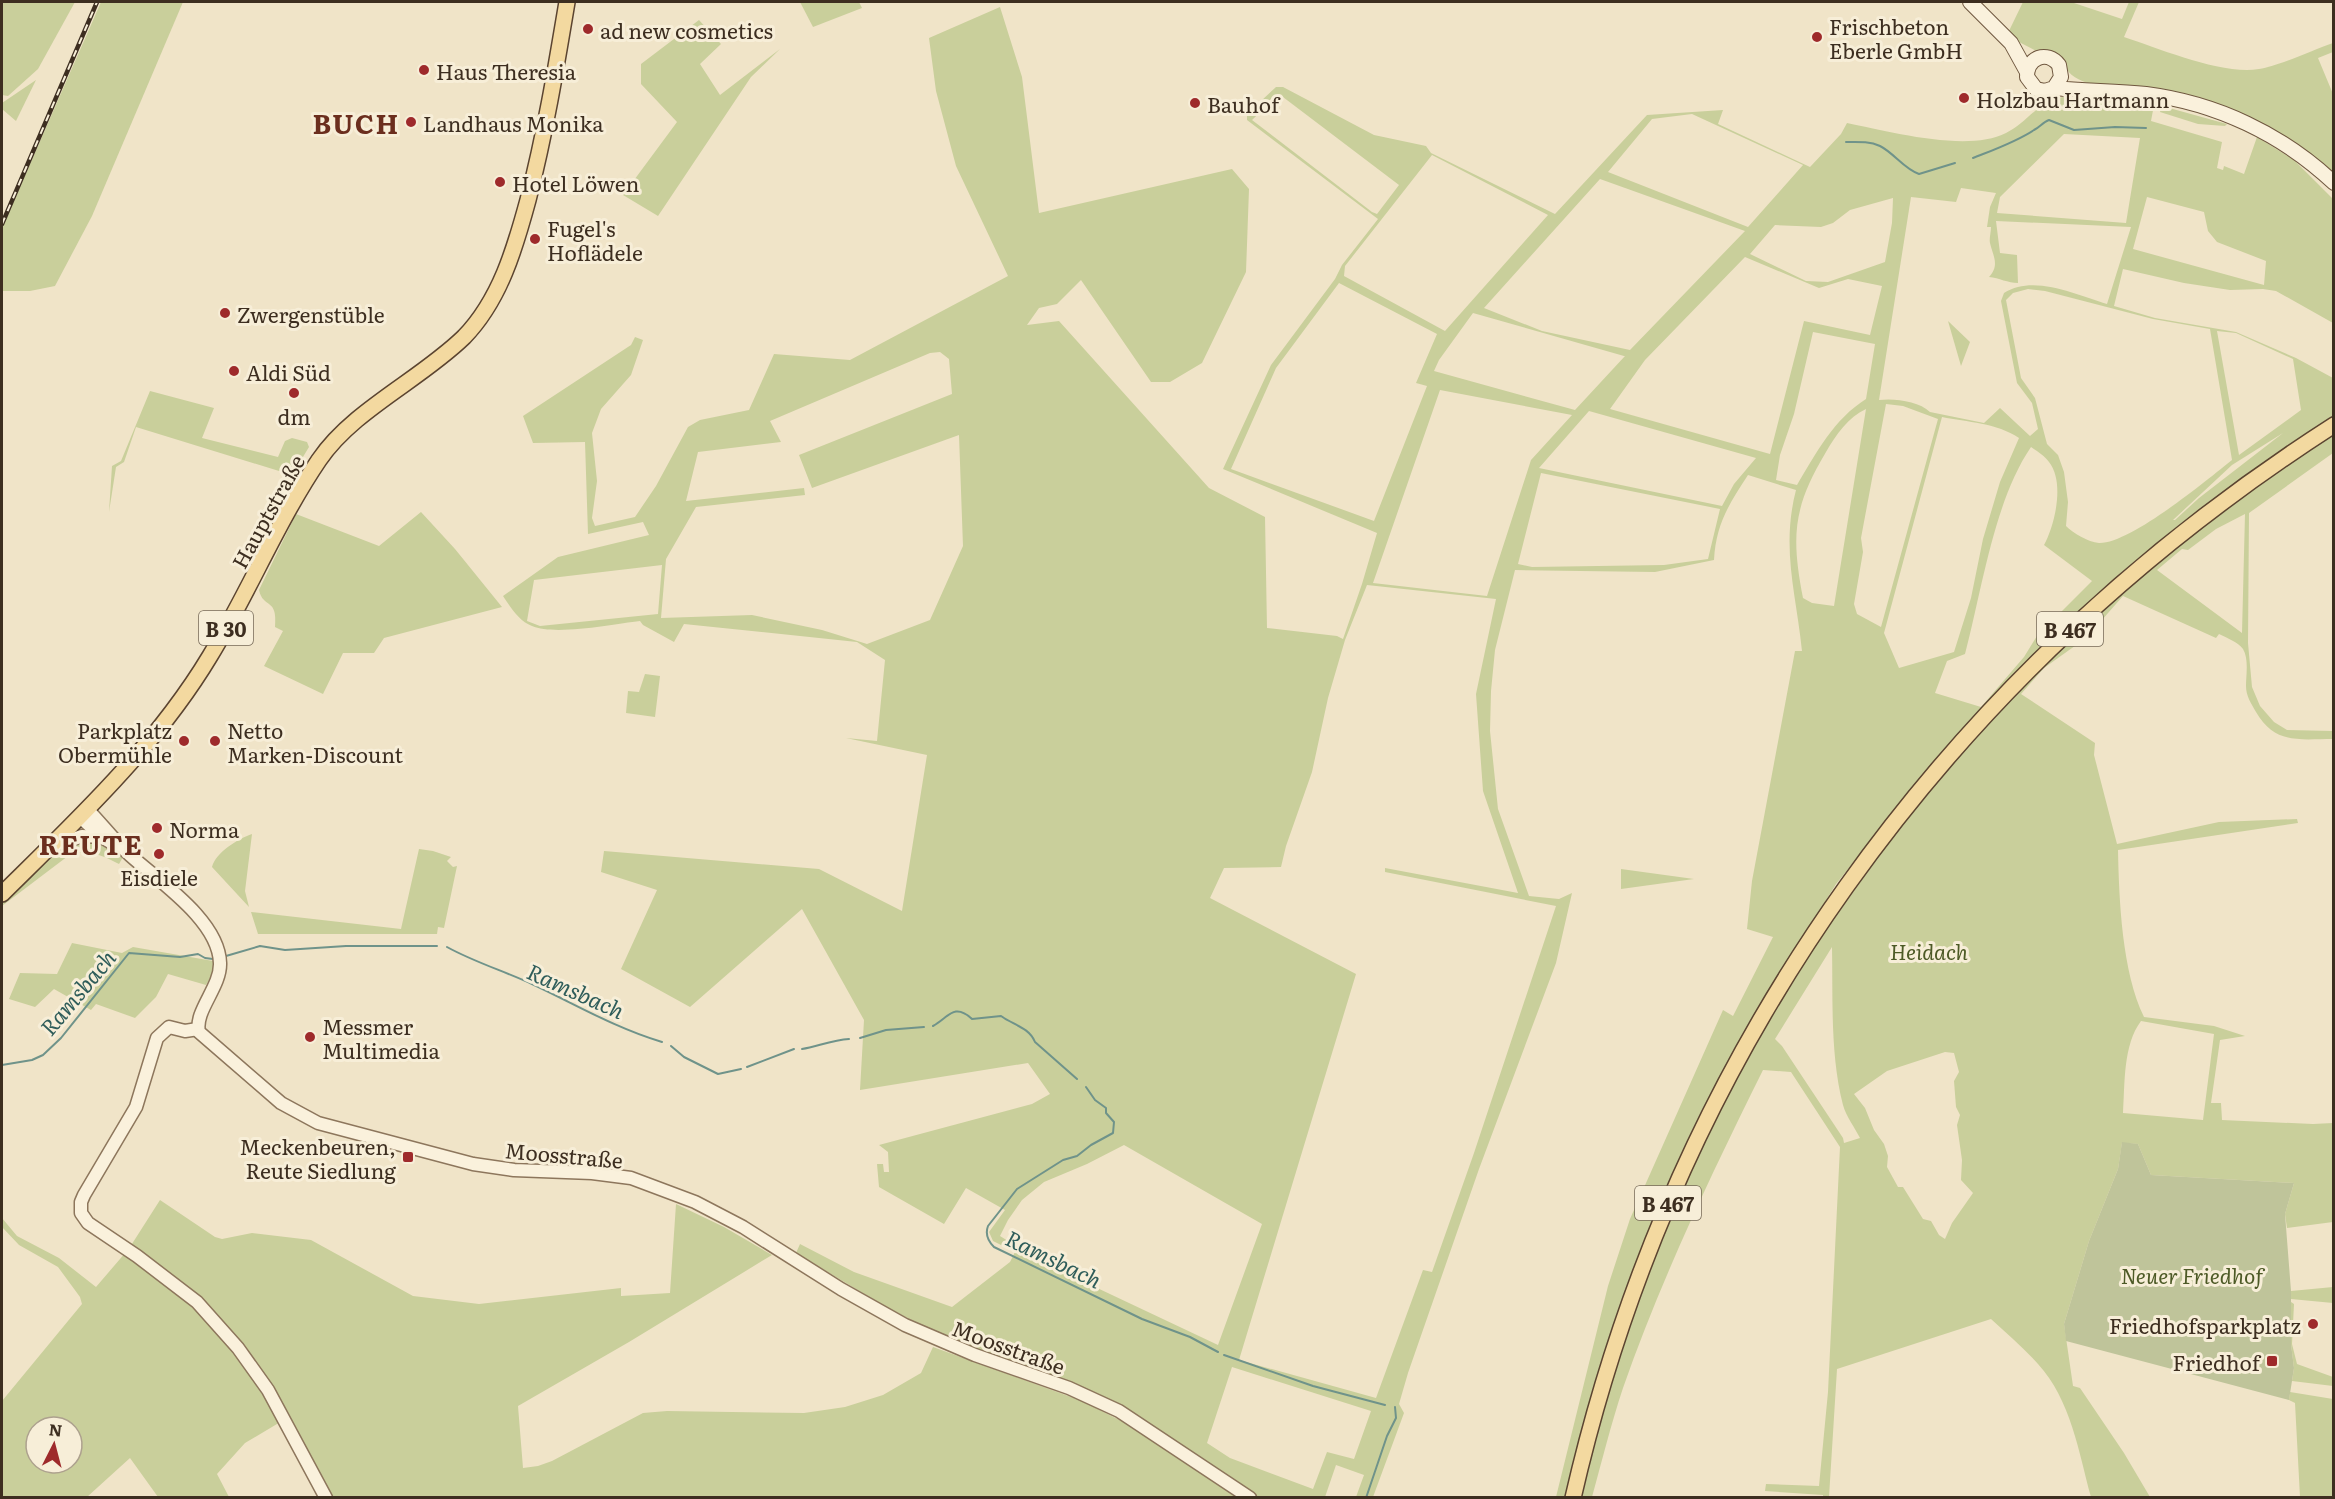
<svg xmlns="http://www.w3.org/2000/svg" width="2335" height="1499" font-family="Literata,serif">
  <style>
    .green { fill: #c9cf9b; fill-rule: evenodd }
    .cemetery { fill: #bfc49a }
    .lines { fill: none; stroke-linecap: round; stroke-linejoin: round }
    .stream { stroke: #6f938a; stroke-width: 2 }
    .tertiary-casing { stroke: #8d765c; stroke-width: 15 }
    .secondary-casing { stroke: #6f573f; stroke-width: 16 }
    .primary-casing { stroke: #5b4430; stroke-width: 18 }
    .tertiary { stroke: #faf1dc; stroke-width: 12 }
    .secondary { stroke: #faf1dc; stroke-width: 14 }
    .primary { stroke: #f3d9a0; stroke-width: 15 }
    .rail-casing { stroke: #3d2e20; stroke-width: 4.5 }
    .rail { stroke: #f7eed8; stroke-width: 2; stroke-dasharray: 7; stroke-linecap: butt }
    .poi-dot { fill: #9e2a2b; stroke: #f7eed8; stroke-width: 2 }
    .labels { text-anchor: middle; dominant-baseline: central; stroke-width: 6; stroke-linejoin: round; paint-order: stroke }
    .shield { fill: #f7eed8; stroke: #756857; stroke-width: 1.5 }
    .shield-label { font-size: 20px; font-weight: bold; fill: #3d2e20 }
    .poi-label { font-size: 21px; fill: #3d2e20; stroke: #f7eed8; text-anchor: start }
    .street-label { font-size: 21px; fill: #3d2e20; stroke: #f7eed8 }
    .park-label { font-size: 21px; font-style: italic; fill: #4d5a26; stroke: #f7eed8 }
    .water-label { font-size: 22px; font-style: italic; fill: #2f5d5a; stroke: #f7eed8 }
    .district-label { font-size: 27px; font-weight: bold; letter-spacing: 1.5px; fill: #6b2e1e; stroke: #f7eed8 }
  </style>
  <rect width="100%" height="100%" fill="#f0e4c8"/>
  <g class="green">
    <path d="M2,2H75L38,69L8,96L2,95Z"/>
    <path d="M101,2H183L92,216L55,286L30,291H2V228Z"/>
    <path d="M800,2H859L862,8L813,27Z"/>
    <path d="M2023,2H2071L2122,19L2129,2H2139L2124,37C2161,49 2221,75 2259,69C2279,66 2313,50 2333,43V52L2318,58L2333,94V175L2282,135L2260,124L2090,84C2080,80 2068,76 2066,66L2019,42L2008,33Z"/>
    <path d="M1000,7L1022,77L1039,213L1232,169L1249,189L1246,272L1202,363L1170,382H1151L1081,280L1057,304L1039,308L1027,325L1059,321L1209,488L1265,517L1267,628L1337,636L1343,639L1362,584L1377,533L1223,469L1271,365L1335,279L1342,265L1378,219L1247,120V114L1276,87H1283L1374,135L1426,146L1431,153L1555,214L1647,115L1723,110L1718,124L1810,167L1841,134L1847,123C1888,131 1967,153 2006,133C2027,123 2039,100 2063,97L2154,105L2151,121L2222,142L2217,168L2223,170L2224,166L2244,174L2257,137L2294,160L2333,199V323L2276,291L2263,289L2230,290L2184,283L2123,269L2114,306L2155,318L2236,332L2296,358L2333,378V417L2207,504L2123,571L2065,625L1974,717L1936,760L1836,884L1754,1017L1689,1143L1669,1189L1626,1298L1568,1497H1556L1608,1286L1630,1219L1723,1010L1733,1016L1773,937L1747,929L1752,881L1795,651H1802C1796,593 1781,548 1796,490L1748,475C1729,504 1716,524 1714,560L1655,572L1515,570L1495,650L1491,691L1490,731L1498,809L1529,896L1559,899L1572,893L1556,963L1479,1169L1408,1373L1399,1404L1404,1413L1373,1497H1356L1364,1475L1336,1465L1325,1497H1257L1185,1449L1100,1398L943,1336L886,1307L796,1253L800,1244L854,1272L952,1307L1010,1262L1015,1252L993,1241L989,1232L1005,1210L966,1188L944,1224L879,1187L877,1164H883L884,1172H889L888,1152L879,1145L1032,1104L1050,1094L1028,1063L860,1090L864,1020L802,909L690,1007L621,969L657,890L601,872L604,851L819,869L902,911L927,755L846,738L877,741L885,660L857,642L684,624L674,642L643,625L640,621C614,624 555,636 532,626C519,621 511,608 503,596L558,557L649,535L643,522L588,534L585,442L533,443L523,416L631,345L635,337L643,340L631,375L601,409L592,433L597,481L592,518L595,526L635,517L656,486L688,427L700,420L749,410L774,354L850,360L1008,276L956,166L936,91L929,38ZM1279,94L1399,185L1377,214L1372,212L1252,120ZM1692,114L1803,165L1748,227L1608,172L1652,119ZM2064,134L2140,138L2126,223L1997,213L2000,197ZM1432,155L1548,215L1445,331L1344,276L1345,266ZM1600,179L1745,231L1630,350L1542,331L1484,308ZM1961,188L1996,193L1990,207L1987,227H1991C1991,232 1989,239 1990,243C1993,256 2000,265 1989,277C1999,278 2008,283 2018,283L2017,255L2000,253L1996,221L2131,227L2107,304C2076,295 2034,274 2004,293L2001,301L2017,383L2032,403L2038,429L2030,436L2000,408L1984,423L1930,412C1919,401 1894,398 1879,400L1911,197L1956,202ZM2147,197L2204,212L2208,231L2217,242L2266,261L2264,285L2133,249ZM1893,198L1892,223L1885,262L1828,282L1806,281L1750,254L1775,225L1821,227L1833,223L1850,210ZM1745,257L1819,288L1848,279L1882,286L1870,335L1804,321L1770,454L1610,409L1645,360ZM1339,283L1437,334L1416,383L1427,386L1374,521L1231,469L1276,368ZM2028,289L2045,291L2153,319L2210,329L2232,460C2207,480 2130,544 2099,543C2088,542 2073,533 2066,526L2068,502L2064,472L2058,455L2047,444L2035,398L2021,378L2006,300L2013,293ZM1473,313L1624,356H1625L1575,410L1434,371L1439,360ZM2217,331L2236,333L2293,359L2301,410L2239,455ZM1813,332L1875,344L1866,399C1834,419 1816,453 1797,485L1776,480L1780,455L1794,414ZM940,352L949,359L952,394L799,455L812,488L959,435L963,546L930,620L867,644L822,630L752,615L661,618L666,559L696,507L805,495L804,488L686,501L698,452L781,442L770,421L930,353ZM1440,390L1572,415L1531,460L1487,596L1373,583ZM1886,404L1903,406L1938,419L1881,627L1857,614L1854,604L1863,552L1861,538ZM1866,409L1834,606L1812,603L1803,598C1791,536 1793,507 1826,452C1836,435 1848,417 1866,409ZM1589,411L1756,458L1734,484L1722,506L1539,468ZM1942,417C1967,422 1997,423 2019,438L2000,482L1983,539L1971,598L1954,652L1899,668L1884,633ZM2283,433L2199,498L2175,520H2173L2232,465ZM2031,447C2037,451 2045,456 2049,462C2065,482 2055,525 2044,545L2092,581L2037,636L2024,657L1981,707L1935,693L1947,661L1965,654C1982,590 1994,501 2031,447ZM1541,473L1720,509L1708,559L1664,565L1532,567L1518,564ZM662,565L658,614L540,626L527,621L534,580ZM1367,585L1496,599L1476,694L1483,791L1518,893L1385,868V872L1556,906L1474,1153L1432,1272L1423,1270L1376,1398L1239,1360L1356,974L1210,898L1224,868L1281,867L1286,846L1312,772L1328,698L1345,640ZM1124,1145L1262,1224L1218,1345L1040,1261L1000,1236L1008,1220L1022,1200L1044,1182L1087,1164ZM1232,1367L1371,1411L1354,1459L1327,1452L1313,1489L1230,1458L1207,1443Z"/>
    <path d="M699,20L721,44L700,64L720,95L780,49L751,77L658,216L623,195L677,122L641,84V64Z"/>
    <path d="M36,80L16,121L2,109V103Z"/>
    <path d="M2162,106L2227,124L2225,126L2198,124L2160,112Z"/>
    <path d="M1948,321L1970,342L1961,366Z"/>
    <path d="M150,391L214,408L202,438L278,457L285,441L292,438L307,442L309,447L292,475L136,427L124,462L116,467L109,512L112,466L121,461Z"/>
    <path d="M2333,431V453L2249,513L2248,643L2252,687L2260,706L2274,722L2287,730L2333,731V739C2300,739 2275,745 2256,712C2251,703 2246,696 2246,686C2246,675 2249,659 2243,649C2238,642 2227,638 2219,634L2216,638L2123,596L2086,638L2044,668L2021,694L2095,743L2094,755L2117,844L2219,822L2297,819L2298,823L2118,850C2119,900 2122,972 2144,1017L2214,1026L2245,1036L2220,1040L2211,1103H2221L2222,1120L2313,1124L2333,1123V1222L2287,1228L2285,1214L2294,1183L2151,1175L2138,1144L2122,1143L2118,1169L2089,1241L2064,1324L2073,1386L2080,1388L2124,1453L2150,1497H2091C2079,1453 2071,1400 2038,1364C2024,1348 2007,1334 1991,1319L1837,1369L1829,1497H1823V1495L1765,1491L1766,1484L1819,1486L1828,1392L1840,1147L1791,1072L1763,1070C1712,1173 1661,1279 1623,1388C1611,1424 1602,1461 1592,1497L1578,1498L1602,1402L1667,1216L1749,1047L1817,943L1858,885L1915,805L2042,662L2179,541ZM2245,514L2242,633L2157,570L2182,549L2188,550L2216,529ZM1832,947C1833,999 1830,1054 1843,1105C1846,1116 1855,1128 1860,1138L1844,1143L1843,1138L1782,1046L1775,1039ZM2141,1021L2214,1034L2203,1120L2123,1113C2125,1083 2123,1045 2141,1021ZM1945,1052L1954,1053L1959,1072L1954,1081L1956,1107L1960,1115L1957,1125L1962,1160L1961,1180L1973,1193L1952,1223L1945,1239L1939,1235L1931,1221L1923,1219L1903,1187H1898L1887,1167L1888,1156L1884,1144L1874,1130L1865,1108L1854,1094L1887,1071Z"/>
    <path d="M421,512L455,549L502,607L384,638L374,653H343L323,694L264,666L283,631L275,627C278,597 263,609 259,590L296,514L379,546Z"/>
    <path d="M645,674L660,676L655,717L626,713L628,691L639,692Z"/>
    <path d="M252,834L245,891L249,907L212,867C216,852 238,839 252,834Z"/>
    <path d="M77,840L100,841L123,857L119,864C101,855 88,848 68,856L2,906V903L48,860Z"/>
    <path d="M419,849L433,851L451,857L447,861L453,867L457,866L444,928L438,927L437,934H258L251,912L401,929Z"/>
    <path d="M1621,869L1694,879L1621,889Z"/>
    <path d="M72,943L122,953L133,947L213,961L214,971L206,985L168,974L156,997L135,1018L96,1004L91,1010L54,989L35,1007L9,999L20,973L57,974Z"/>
    <path d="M160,1200L215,1237L222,1239L252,1233L311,1240L413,1296L479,1304L621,1288V1296L670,1293L676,1204L724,1227L772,1255L629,1342L518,1406L523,1468L538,1466L552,1461L643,1413L667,1411L804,1413L845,1407L883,1395L921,1373L933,1347L1082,1401L1129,1425L1238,1497H324L239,1343L130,1247Z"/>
    <path d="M2,1218L17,1236L59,1258L96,1287L126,1252L189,1300L234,1348L282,1421L245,1443L217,1474L229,1497H158L130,1458L87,1497H2V1401L82,1304L80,1297L58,1267L19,1245L2,1227ZM36,1427H72V1463H36Z"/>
    <path d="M2333,1287V1303L2291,1299V1291Z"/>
    <path d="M2291,1302L2294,1304L2292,1344L2297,1364L2333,1377V1386L2292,1381L2294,1368L2291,1344Z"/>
    <path d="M2290,1392L2333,1399V1497H2300L2295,1403L2289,1400Z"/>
  </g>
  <path class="cemetery" d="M2122,1142L2138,1144L2151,1175L2294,1183L2285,1214L2291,1291V1344L2294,1368L2289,1400L2066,1341L2064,1324L2089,1241L2118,1169Z"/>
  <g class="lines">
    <g class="stream">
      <path d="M1846,142C1857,142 1869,141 1880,146C1894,153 1904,169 1919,174L1955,163"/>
      <path d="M1973,158C1993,150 2016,142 2034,130C2040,127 2043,122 2049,120L2074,130L2115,127L2146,128"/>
      <path d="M447,947C474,962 504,971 532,984C575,1004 615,1028 662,1042"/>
      <path d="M226,956L260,946L285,950L346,946H437"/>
      <path d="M933,1026C948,1018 954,1002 972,1019L1001,1016C1013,1025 1029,1027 1035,1042L1077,1079"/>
      <path d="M860,1038L886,1030L924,1027"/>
      <path d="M671,1046L684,1057L718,1074L741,1069"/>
      <path d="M802,1049C818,1046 833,1040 849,1039"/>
      <path d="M2,1065L32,1060L43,1055L61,1038L129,953L180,957L198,954L205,958L213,959"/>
      <path d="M747,1067L794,1049"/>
      <path d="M1086,1087L1095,1100L1106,1108V1113L1114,1122L1113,1133L1091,1145L1077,1156L1063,1160L1017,1189L988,1226C985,1234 988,1241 994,1247L1142,1319L1190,1337L1218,1352"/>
      <path d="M1224,1355L1313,1386L1385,1405"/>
      <path d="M1366,1498L1387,1436L1396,1418L1395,1407"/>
    </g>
    <defs>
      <g id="tertiary">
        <path d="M87,809C102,824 115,842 131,856C160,882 219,921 220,963C221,987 194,1011 199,1032L281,1103L318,1123L473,1164L514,1170L592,1173L631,1178L695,1202L743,1227L841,1289L905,1325L975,1355L1069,1388L1119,1411L1250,1498"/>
        <path d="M80,817L102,837L117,846"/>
        <path d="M53,846L82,836L102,837"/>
        <path d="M198,1029L185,1031L169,1027L157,1038L136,1107L84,1195L81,1202V1213L88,1223L137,1256L197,1302L238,1348L268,1390L326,1498"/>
      </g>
      <g id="secondary">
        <path d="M1970,2L2011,43L2027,72"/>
        <path d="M2054,88L2061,77L2059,65C2047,50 2027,57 2027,77L2036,89L2045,91L2054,88C2085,91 2115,91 2146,94C2216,103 2282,134 2334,183"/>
      </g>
      <g id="primary">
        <path d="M2,894C76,821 156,746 210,656C249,592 277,522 319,460C353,410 420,380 464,337C500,300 515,248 528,200C545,134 556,68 567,2"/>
        <path d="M1573,1498C1676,1048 1946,674 2334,425"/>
      </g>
    </defs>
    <use href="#tertiary" class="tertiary-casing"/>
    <use href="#secondary" class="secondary-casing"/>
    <use href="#primary" class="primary-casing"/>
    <use href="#tertiary" class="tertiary"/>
    <use href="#secondary" class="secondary"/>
    <use href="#primary" class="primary"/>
    <defs>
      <path id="rail" d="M2,224L97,2"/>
    </defs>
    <use href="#rail" class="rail-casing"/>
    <use href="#rail" class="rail"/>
  </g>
  <g class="poi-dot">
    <circle cx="588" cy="29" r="6"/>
    <circle cx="1817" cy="37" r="6"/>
    <circle cx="424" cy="70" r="6"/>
    <circle cx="1964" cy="98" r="6"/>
    <circle cx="1195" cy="103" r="6"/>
    <circle cx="411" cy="122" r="6"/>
    <circle cx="500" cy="182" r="6"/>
    <circle cx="535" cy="239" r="6"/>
    <circle cx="225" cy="313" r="6"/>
    <circle cx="234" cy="371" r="6"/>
    <circle cx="294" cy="393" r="6"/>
    <circle cx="184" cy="741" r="6"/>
    <circle cx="215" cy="741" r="6"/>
    <circle cx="157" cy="828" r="6"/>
    <circle cx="159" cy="854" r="6"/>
    <circle cx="310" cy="1037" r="6"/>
    <rect x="402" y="1151" width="12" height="12" rx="3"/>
    <circle cx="2313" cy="1324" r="6"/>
    <rect x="2266" y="1355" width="12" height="12" rx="3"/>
  </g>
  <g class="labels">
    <g class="shield">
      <rect x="199" y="611" width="54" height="34" rx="4.5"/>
      <rect x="2037" y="612" width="66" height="34" rx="4.5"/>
      <rect x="1635" y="1186" width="66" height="34" rx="4.5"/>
    </g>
    <g class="shield-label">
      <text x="226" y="628">B 30</text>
      <text x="2070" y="629">B 467</text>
      <text x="1668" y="1203">B 467</text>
    </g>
    <g class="poi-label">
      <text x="1829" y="25">Frischbeton<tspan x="1829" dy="24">Eberle GmbH</tspan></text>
      <text x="600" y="29">ad new cosmetics</text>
      <text x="436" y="70">Haus Theresia</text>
      <text x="1976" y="98">Holzbau Hartmann</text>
      <text x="1207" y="103">Bauhof</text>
      <text x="423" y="122">Landhaus Monika</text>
      <text x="512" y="182">Hotel Löwen</text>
      <text x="547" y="227">Fugel's<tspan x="547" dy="24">Hoflädele</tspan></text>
      <text x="237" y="313">Zwergenstüble</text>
      <text x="246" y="371">Aldi Süd</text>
      <text x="294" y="415" text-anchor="middle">dm</text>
      <text x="172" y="729" text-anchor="end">Parkplatz<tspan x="172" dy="24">Obermühle</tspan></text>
      <text x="227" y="729">Netto<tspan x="227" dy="24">Marken-Discount</tspan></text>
      <text x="169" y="828">Norma</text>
      <text x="159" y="876" text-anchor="middle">Eisdiele</text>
      <text x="322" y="1025">Messmer<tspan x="322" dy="24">Multimedia</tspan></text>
      <text x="396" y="1145" text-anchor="end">Meckenbeuren,<tspan x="396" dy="24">Reute Siedlung</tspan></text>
      <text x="2301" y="1324" text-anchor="end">Friedhofsparkplatz</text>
      <text x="2260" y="1361" text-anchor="end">Friedhof</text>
    </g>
    <g class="street-label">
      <text transform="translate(267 511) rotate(-61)">Hauptstraße</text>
      <text transform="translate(564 1154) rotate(5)">Moosstraße</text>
      <text transform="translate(1009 1346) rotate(20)">Moosstraße</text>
    </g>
    <g class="park-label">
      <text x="1929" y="950">Heidach</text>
      <text x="2192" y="1274">Neuer Friedhof</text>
    </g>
    <g class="water-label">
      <text transform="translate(576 990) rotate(24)">Ramsbach</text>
      <text transform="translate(77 992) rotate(-50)">Ramsbach</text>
      <text transform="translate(1054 1258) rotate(26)">Ramsbach</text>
    </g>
    <g class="district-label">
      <text x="356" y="122">BUCH</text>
      <text x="91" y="843">REUTE</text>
    </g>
  </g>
  <rect width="2335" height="1499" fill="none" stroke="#3d2e20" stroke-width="6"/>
  <g transform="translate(54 1445) rotate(6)"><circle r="28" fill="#f7eed8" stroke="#ada18e" stroke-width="1.5"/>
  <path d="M0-4.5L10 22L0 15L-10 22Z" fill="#9e2a2b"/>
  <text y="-9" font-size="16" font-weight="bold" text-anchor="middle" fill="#3d2e20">N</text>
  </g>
</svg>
